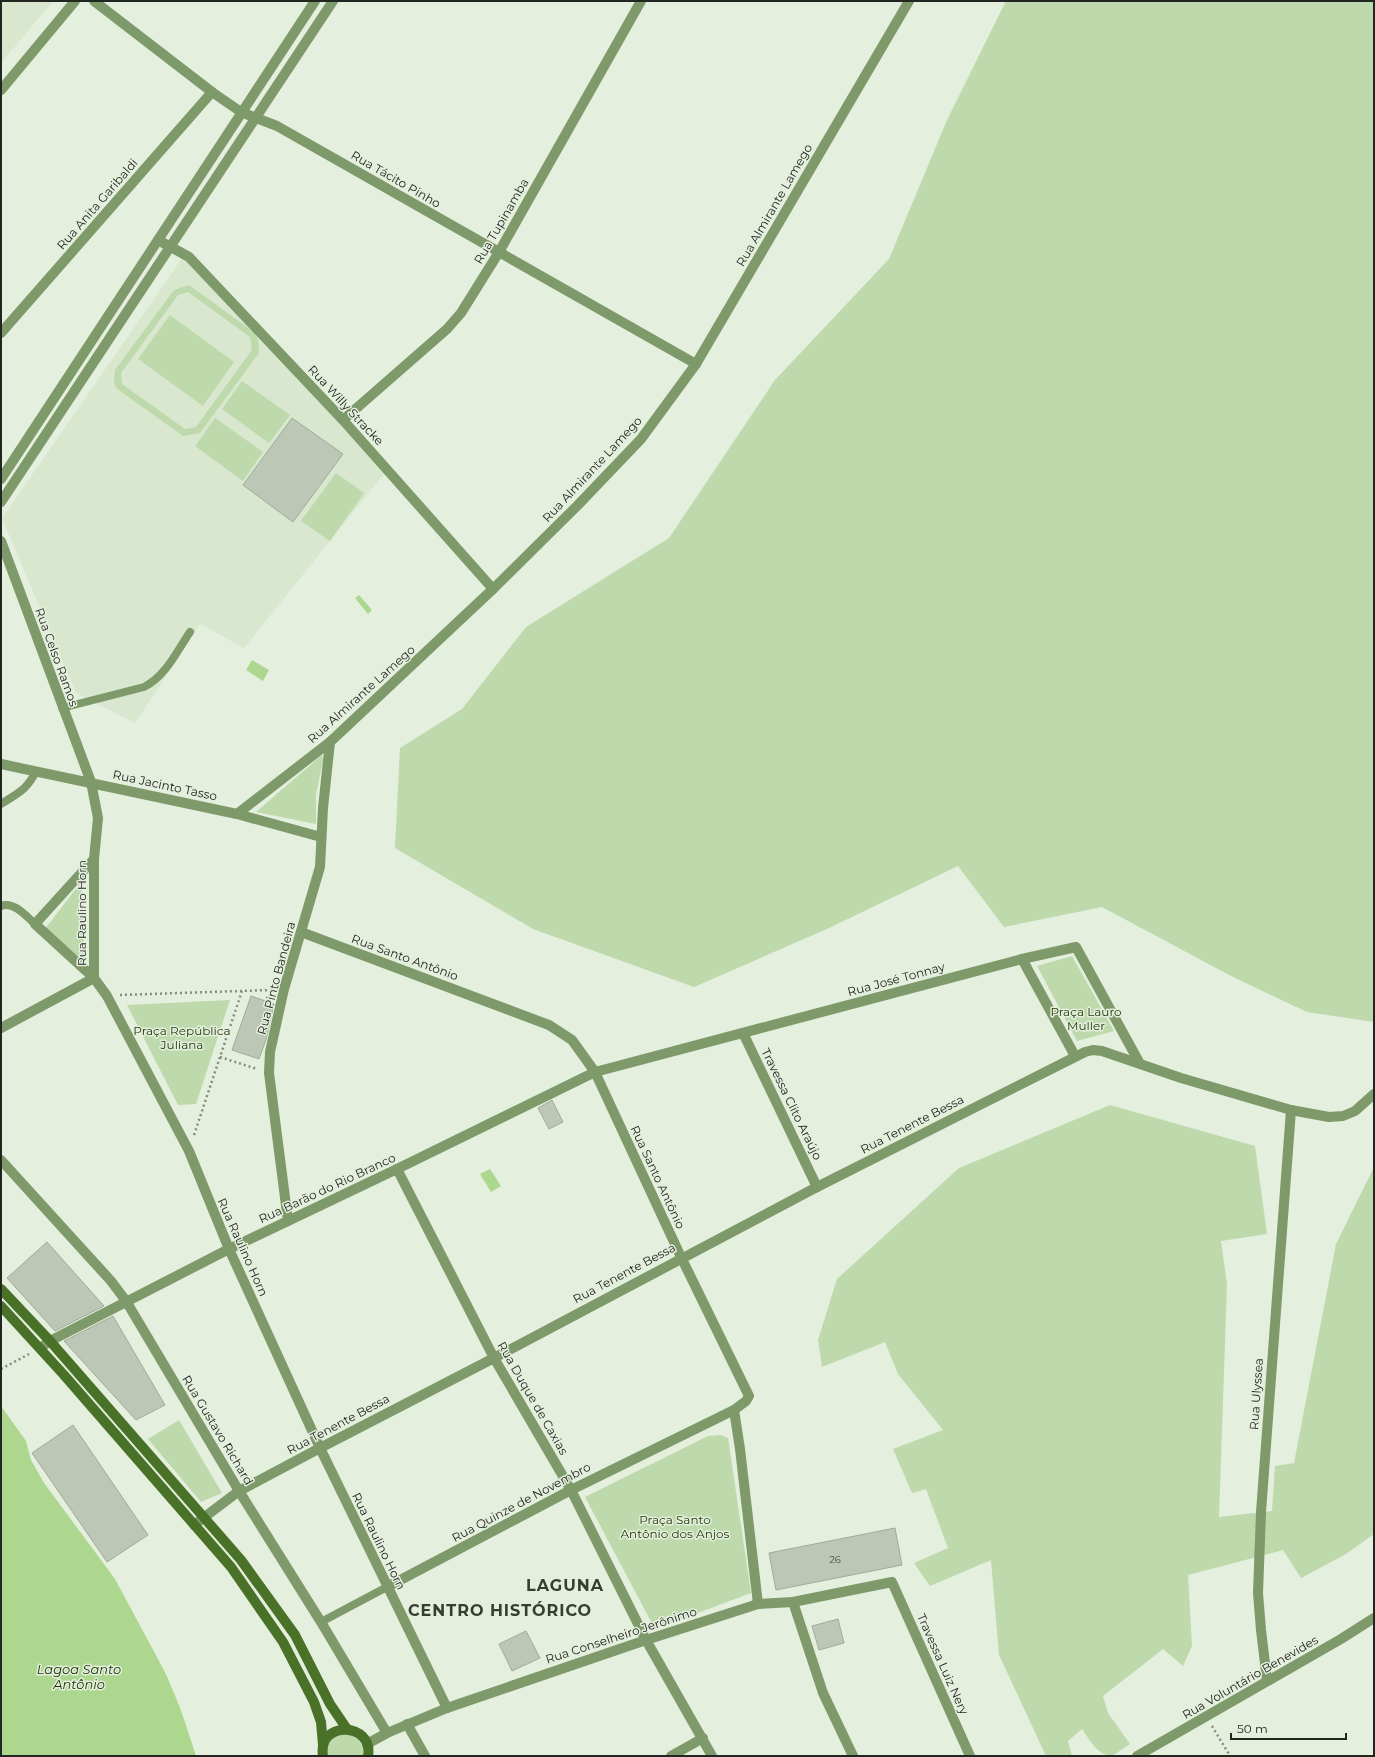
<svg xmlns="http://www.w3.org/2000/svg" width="1375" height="1757" font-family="Montserrat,sans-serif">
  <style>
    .built { fill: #d8e7ce }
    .green { fill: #bed9ac; fill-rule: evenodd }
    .water { fill: #add68f }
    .pier { fill: #e4efdd }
    .building { fill: #bcc7b5; stroke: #a1ab9a }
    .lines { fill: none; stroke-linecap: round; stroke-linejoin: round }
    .path { stroke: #848c80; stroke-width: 2.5; stroke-dasharray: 2 3; stroke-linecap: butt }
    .service { stroke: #7e996a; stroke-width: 8 }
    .pedestrian { stroke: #7e996a; stroke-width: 10 }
    .minor { stroke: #7e996a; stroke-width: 10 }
    .tertiary { stroke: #7e996a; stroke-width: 10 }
    .secondary { stroke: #4a7128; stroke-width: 10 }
    .labels { text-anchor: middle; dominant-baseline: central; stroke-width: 3; stroke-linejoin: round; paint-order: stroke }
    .number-label { font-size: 10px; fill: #484e45 }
    .street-label { font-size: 12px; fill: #222620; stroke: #e4efdd }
    .park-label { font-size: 12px; fill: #213a08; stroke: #e4efdd }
    .water-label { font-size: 13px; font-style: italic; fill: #183100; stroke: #e4efdd }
    .district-label { font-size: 16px; font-weight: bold; letter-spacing: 1px; fill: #353e2f; stroke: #e4efdd }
  </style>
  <rect width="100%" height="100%" fill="#e4efdd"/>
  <g class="built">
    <path d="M1,1H53L1,63Z"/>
    <path d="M183,257L386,471L244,648L200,624L135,723L76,693L2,518Z"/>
  </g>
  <g class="green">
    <path d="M1006,1H1374V1022L1307,1012L1231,976L1102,907L1004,927L958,866L829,928L694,987L533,929L395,848L400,748L462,709L526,627L669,538L775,380L889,259L947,120Z"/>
    <path d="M189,285L255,333L258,340L259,353L200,433L183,436L116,388L114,382L115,370L174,290ZM188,292L250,337L252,350L196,427L185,429L122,384L121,373L178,295Z"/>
    <path d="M170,315L234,362L203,406L138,359Z"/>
    <path d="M242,381L290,415L269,443L222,409Z"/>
    <path d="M215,418L263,452L243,481L195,446Z"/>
    <path d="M336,473L364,493L330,541L301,521Z"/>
    <path d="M322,755L323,760L316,795V824L256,812Z"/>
    <path d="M81,882L85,962L45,929Z"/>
    <path d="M1072,956L1114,1031L1077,1041L1037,966Z"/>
    <path d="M230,1000L196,1104L178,1105L127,1005Z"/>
    <path d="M1110,1105L1255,1146L1267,1234L1221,1241L1227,1284L1219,1517L1272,1511L1275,1466L1294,1463L1336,1244L1374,1167V1534L1346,1554L1301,1578L1283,1550L1188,1575L1192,1646L1183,1666L1163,1649L1103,1696L1108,1713L1130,1744L1112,1756C1097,1755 1090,1740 1082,1729L1068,1741L1072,1756H1046L999,1655L991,1560L930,1586L914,1563L948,1548L926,1489L912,1493L893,1449L943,1430L898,1374L885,1342L822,1367L818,1340L837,1279L959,1168Z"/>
    <path d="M179,1420L222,1493L201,1502L148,1439Z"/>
    <path d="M720,1435L728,1438L751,1593L655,1629L585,1497L708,1436Z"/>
    <path d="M352,1733C360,1741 365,1745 363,1756H327V1747L334,1736Z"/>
  </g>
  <g class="water">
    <path d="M359,595L372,610L368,614L355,598Z"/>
    <path d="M252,660L269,670L263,681L246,670Z"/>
    <path d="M490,1169L501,1186L491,1192L480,1174Z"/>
    <path d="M1,1406L26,1441L31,1460L44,1483L115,1579L174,1689L196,1756H1Z"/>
  </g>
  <path class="pier" d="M156,1650L176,1688L198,1756L183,1715Z"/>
  <g class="building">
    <path d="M292,418L343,454L293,522L243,485Z"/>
    <path d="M251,996L274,1004L266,1040L259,1059L232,1050Z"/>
    <path d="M552,1100L563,1122L549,1129L538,1108Z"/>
    <path d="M47,1242L104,1306L55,1331L7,1278Z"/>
    <path d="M113,1316L165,1405L136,1420L64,1341Z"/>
    <path d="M73,1425L148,1535L107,1562L32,1453Z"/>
    <path d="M895,1528L902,1565L776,1590L769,1553Z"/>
    <path d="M838,1619L844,1643L819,1650L812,1626Z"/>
    <path d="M526,1631L540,1658L512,1671L499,1644Z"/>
  </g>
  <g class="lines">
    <g class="path">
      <path d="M120,995L271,990"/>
      <path d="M220,1057L257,1069"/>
      <path d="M194,1135L242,991"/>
      <path d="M1,1369L29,1354"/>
      <path d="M1212,1726L1230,1756"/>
    </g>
    <g class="service">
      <path d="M62,708L144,687C166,676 177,651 190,632"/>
      <path d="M1,804C18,793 27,790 36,771"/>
      <path d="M1,906C14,901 26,916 35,924"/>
      <path d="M321,1622L387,1587"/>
    </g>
    <path class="pedestrian" d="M387,1587L571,1490"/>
    <g class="minor">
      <path d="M94,1L212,92L241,112L277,126L696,364"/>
      <path d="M1,90L75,1"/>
      <path d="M158,240L189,257L343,420L493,589"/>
      <path d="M1,333L212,92"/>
      <path d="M343,420L447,329L461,313L499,252L641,1"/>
      <path d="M1,541L91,782L98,818L94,859V978"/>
      <path d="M1,764L237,814L321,837"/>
      <path d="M237,814L330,742L493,589L577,506L641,439L696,364L909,1"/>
      <path d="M94,859L35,924L94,978L107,996L189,1151L229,1249L320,1448L447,1708"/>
      <path d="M301,932L549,1025L572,1040L595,1072L681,1257L749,1396L746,1401L734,1410L571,1490"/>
      <path d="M1022,959L1075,1056"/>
      <path d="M1,1028L94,978"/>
      <path d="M743,1033L817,1187"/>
      <path d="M1,1160L111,1281L126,1301L239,1491L321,1622L387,1733"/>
      <path d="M397,1169L494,1358"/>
      <path d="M288,1221L269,1073L270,1052L284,989L320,867L323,808L330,742"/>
      <path d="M40,1348L50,1341L229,1249L397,1169L595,1072L1022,959L1076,947L1139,1062"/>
      <path d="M734,1410L740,1449L758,1604"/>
      <path d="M793,1602L823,1693L853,1756"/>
      <path d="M646,1640L758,1604L793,1602L892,1582L970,1756"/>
      <path d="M1267,1680L1261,1630L1258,1593L1261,1512L1291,1110"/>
      <path d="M407,1724L425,1756"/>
      <path d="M671,1756L703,1738"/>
    </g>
    <g class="tertiary">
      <path d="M1,479L315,1"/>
      <path d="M1,502L333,1"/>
      <path d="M494,1358L571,1490L646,1640L712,1756"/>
      <path d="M194,1525L239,1491L320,1448L494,1358L817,1187L1085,1052L1093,1050L1102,1051L1181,1078L1291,1110L1329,1117L1343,1116L1355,1111L1374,1094"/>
      <path d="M367,1744L387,1733L447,1708L646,1640"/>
      <path d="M1137,1756L1341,1639L1374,1618"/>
    </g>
    <g class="secondary">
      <path d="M1,1289L50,1341L241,1560L295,1635L330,1704L347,1729"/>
      <path d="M1,1306L64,1375L231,1567L283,1642L314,1702L321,1722L323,1745"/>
      <path d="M323,1756C317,1720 374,1722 368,1756"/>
    </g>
  </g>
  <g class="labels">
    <g class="number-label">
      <text x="835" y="1559">26</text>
    </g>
    <g class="street-label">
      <text transform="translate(396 179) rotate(30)">Rua Tácito Pinho</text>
      <text transform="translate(97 204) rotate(-49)">Rua Anita Garibaldi</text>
      <text transform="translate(774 205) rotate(-60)">Rua Almirante Lamego</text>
      <text transform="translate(501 221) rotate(-60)">Rua Tupinamba</text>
      <text transform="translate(346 405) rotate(47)">Rua Willy Stracke</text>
      <text transform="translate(592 469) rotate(-47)">Rua Almirante Lamego</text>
      <text transform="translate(57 657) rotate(70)">Rua Celso Ramos</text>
      <text transform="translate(361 694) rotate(-42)">Rua Almirante Lamego</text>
      <text transform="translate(165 785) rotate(12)">Rua Jacinto Tasso</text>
      <text transform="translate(81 913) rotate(-90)">Rua Raulino Horn</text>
      <text transform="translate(405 957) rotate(20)">Rua Santo Antônio</text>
      <text transform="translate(276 978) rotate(-75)">Rua Pinto Bandeira</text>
      <text transform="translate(896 979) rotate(-15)">Rua José Tonnay</text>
      <text transform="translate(792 1104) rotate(64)">Travessa Clito Araújo</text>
      <text transform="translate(912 1124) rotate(-27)">Rua Tenente Bessa</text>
      <text transform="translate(658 1177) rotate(65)">Rua Santo Antônio</text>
      <text transform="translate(327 1188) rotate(-25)">Rua Barão do Rio Branco</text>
      <text transform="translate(243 1247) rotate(66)">Rua Raulino Horn</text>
      <text transform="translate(624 1273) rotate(-28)">Rua Tenente Bessa</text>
      <text transform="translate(1256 1394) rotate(-86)">Rua Ulyssea</text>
      <text transform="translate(533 1398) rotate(60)">Rua Duque de Caxias</text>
      <text transform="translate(338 1424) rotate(-28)">Rua Tenente Bessa</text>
      <text transform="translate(218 1430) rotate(59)">Rua Gustavo Richard</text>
      <text transform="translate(521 1502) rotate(-28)">Rua Quinze de Novembro</text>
      <text transform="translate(379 1541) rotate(64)">Rua Raulino Horn</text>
      <text transform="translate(621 1635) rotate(-18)">Rua Conselheiro Jerônimo</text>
      <text transform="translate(943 1664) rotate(66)">Travessa Luiz Nery</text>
      <text transform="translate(1250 1677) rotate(-30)">Rua Voluntário Benevides</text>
    </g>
    <g class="park-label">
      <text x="1086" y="1011">Praça Lauro<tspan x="1086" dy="14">Muller</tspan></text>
      <text x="182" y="1030">Praça República<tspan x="182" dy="14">Juliana</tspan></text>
      <text x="675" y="1519">Praça Santo<tspan x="675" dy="14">Antônio dos Anjos</tspan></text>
    </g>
    <g class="water-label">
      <text x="79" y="1669">Lagoa Santo<tspan x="79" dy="15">Antônio</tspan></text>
    </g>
    <g class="district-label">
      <text x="565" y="1585">LAGUNA</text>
      <text x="500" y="1610">CENTRO HISTÓRICO</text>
    </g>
  </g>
  <rect width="1375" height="1757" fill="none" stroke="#222620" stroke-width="4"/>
  <path d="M1231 1733v6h115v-6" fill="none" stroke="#222620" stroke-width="2"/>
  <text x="1237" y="1733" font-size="12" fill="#222620" stroke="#e4efdd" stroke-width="3" paint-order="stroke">50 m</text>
</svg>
